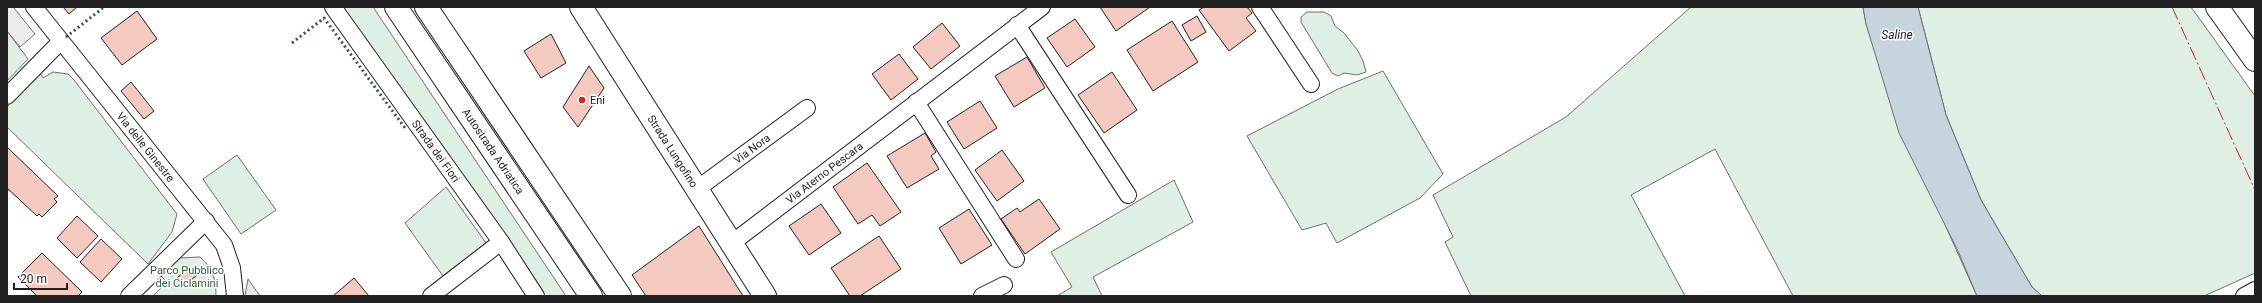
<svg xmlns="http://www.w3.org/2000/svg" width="2262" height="303" font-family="Roboto,sans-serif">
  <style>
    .green { fill: #e0efe3; stroke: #6f6f6f }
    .parking { fill: #ededed; stroke: #6f6f6f }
    .water { fill: #c7d3dd; stroke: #6f6f6f }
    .building { fill: #f3c9c0; stroke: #222 }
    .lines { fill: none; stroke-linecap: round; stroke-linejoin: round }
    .minor-casing { stroke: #222; stroke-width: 18 }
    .secondary-casing { stroke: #222; stroke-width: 24 }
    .primary-casing { stroke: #222; stroke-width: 24 }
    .motorway-casing { stroke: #222; stroke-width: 24 }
    .minor { stroke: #fff; stroke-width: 16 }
    .secondary { stroke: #fff; stroke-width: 22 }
    .primary { stroke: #fff; stroke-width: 22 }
    .motorway { stroke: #fff; stroke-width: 22 }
    .hedge { stroke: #2f5e38; stroke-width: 3; stroke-dasharray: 2 3; stroke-linecap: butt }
    .power { stroke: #c62828; stroke-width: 1; stroke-dasharray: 14 3 2 3; stroke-linecap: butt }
    .poi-dot { fill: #c62828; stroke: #fff; stroke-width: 1.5 }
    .labels { text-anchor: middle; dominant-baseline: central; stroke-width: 3; stroke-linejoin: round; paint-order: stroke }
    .poi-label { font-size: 11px; fill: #222; stroke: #fff; text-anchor: start }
    .street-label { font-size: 11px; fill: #222; stroke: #fff }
    .park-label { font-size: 11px; fill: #2f5e38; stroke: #fff }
    .water-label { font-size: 12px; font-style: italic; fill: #222; stroke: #fff }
  </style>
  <rect width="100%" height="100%" fill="#fff"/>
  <g class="green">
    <path d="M341,7H373L566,296H542Z"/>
    <path d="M1691,7H1863L1866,24L1934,200L1977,296H1793L1715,149L1631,195L1685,296H1471L1445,242L1453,237L1433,195L1566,117Z"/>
    <path d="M1918,7H2191L2255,96V273L2204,296H2042L2032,287L1981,200L1946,115Z"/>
    <path d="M1307,12H1324L1331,16L1335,26L1344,33L1358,51L1363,61L1366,72L1357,75L1344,73L1338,76L1332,73L1301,22V17Z"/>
    <path d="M7,31L28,59L7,81Z"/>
    <path d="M1383,71L1443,174L1420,198L1337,243L1326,223L1302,230L1247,136L1338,89Z"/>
    <path d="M53,72L68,74L74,80L177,214L172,232L148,264L7,127V107L40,73L43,78Z"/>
    <path d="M237,155L276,210L241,234L203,179Z"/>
    <path d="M1174,180L1193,222L1093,277L1102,296H1057L1072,287L1051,252Z"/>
    <path d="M446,187L486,243L443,276L405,223Z"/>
    <path d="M200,257C213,268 216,279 216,296H153L167,282L159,274L179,258Z"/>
    <path d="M248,279L260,296H245Z"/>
  </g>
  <path class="parking" d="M7,7H13L35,34L20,47L7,31Z"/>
  <path class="water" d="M1863,7H1918L1946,115L1981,200L2032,287L2042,296H1977L1958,251L1899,133L1866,24Z"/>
  <g class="building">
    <path d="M63,7H77L69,14Z"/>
    <path d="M1100,7H1150L1116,31Z"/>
    <path d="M1204,7H1247L1252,13L1246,18L1256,31L1229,51L1199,10Z"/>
    <path d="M137,11L157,39L122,65L101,38Z"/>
    <path d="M1197,16L1206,32L1191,41L1182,25Z"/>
    <path d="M1075,19L1095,47L1067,67L1047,38Z"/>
    <path d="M1172,21L1198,62L1153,91L1127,50Z"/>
    <path d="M942,23L960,46L931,69L913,47Z"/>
    <path d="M551,34L566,63L541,78L524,51Z"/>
    <path d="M899,54L918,79L891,100L872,74Z"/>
    <path d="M1027,57L1045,88L1014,107L995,76Z"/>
    <path d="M589,66L604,88L578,127L563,107Z"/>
    <path d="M1112,72L1137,110L1104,133L1078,95Z"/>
    <path d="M131,82L154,111L144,119L121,91Z"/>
    <path d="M980,101L997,128L964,149L947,122Z"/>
    <path d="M925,133L936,152L931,156L939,169L907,188L887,156Z"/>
    <path d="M7,147L58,196L54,199L57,202L42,217L39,214L37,216L7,188Z"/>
    <path d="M1002,150L1024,181L997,201L975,170Z"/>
    <path d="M867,163L901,212L880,226L872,215L858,224L833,187Z"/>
    <path d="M1039,199L1060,229L1025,254L1001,219L1017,208L1020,212Z"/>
    <path d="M821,204L841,233L809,255L789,226Z"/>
    <path d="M969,209L992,245L961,264L939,228Z"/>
    <path d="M77,216L98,236L77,258L57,238Z"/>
    <path d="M699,226L743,296H646L632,275Z"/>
    <path d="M879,236L901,269L860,296H850L831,268Z"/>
    <path d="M101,239L122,259L101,282L80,262Z"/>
    <path d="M42,253L82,292L78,296H37L18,277Z"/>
    <path d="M189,267L197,275L184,286L177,278Z"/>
    <path d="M354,278L369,296H333Z"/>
  </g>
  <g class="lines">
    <defs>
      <g id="minor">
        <path id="s1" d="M34,7L224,245L232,268L235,296"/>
        <path id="s2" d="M333,7L501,242L536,296"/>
        <path d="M1260,7L1311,84"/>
        <path d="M1017,25L1128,195"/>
        <path d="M7,96L61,41"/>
        <path d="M916,102L1016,259"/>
        <path id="s3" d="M697,189L807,108"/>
        <path id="s4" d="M732,243L1042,7"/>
        <path d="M129,296L206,221"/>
        <path d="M431,296L501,242"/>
        <path d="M982,296L1004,285"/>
        <path d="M2244,296L2255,290"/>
      </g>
      <g id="secondary">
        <path id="s5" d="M581,7L765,296"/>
      </g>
      <path id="primary" d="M2217,7L2255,60"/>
      <g id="motorway">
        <path id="s6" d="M396,7L591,296"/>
        <path d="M426,7L620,296"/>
      </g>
    </defs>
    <use href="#minor" class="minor-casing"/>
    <use href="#secondary" class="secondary-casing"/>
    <use href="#primary" class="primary-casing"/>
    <use href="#motorway" class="motorway-casing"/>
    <use href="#minor" class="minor"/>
    <use href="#secondary" class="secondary"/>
    <use href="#primary" class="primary"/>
    <use href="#motorway" class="motorway"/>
    <g class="hedge">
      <path d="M66,37L104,7"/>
      <path d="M292,43L324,18L405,128"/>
    </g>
    <path class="power" d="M2172,7L2255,190"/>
  </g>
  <circle class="poi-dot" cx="582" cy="100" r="4"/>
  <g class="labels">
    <g class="poi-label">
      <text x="590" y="100">Eni</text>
    </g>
    <g class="street-label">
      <text stroke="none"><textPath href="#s1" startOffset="179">Via delle Ginestre</textPath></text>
      <text stroke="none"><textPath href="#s3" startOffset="68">Via Nora</textPath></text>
      <text stroke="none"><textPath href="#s2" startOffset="177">Strada dei Fiori</textPath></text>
      <text stroke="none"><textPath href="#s5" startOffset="171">Strada Lungofino</textPath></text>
      <text stroke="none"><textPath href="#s6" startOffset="174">Autostrada Adriatica</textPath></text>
      <text stroke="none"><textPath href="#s4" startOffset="116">Via Aterno Pescara</textPath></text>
    </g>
    <g class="park-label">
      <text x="187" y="270">Parco Pubblico<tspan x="187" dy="13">dei Ciclamini</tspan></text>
    </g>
    <g class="water-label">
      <text x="1897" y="35">Saline</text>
    </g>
  </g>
  <rect width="2262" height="303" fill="none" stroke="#222222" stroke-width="16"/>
  <path d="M14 283v6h53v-6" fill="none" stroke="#222222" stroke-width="2"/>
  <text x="20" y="283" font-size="12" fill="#222222" stroke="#ffffff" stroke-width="3" paint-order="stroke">20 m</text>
</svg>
